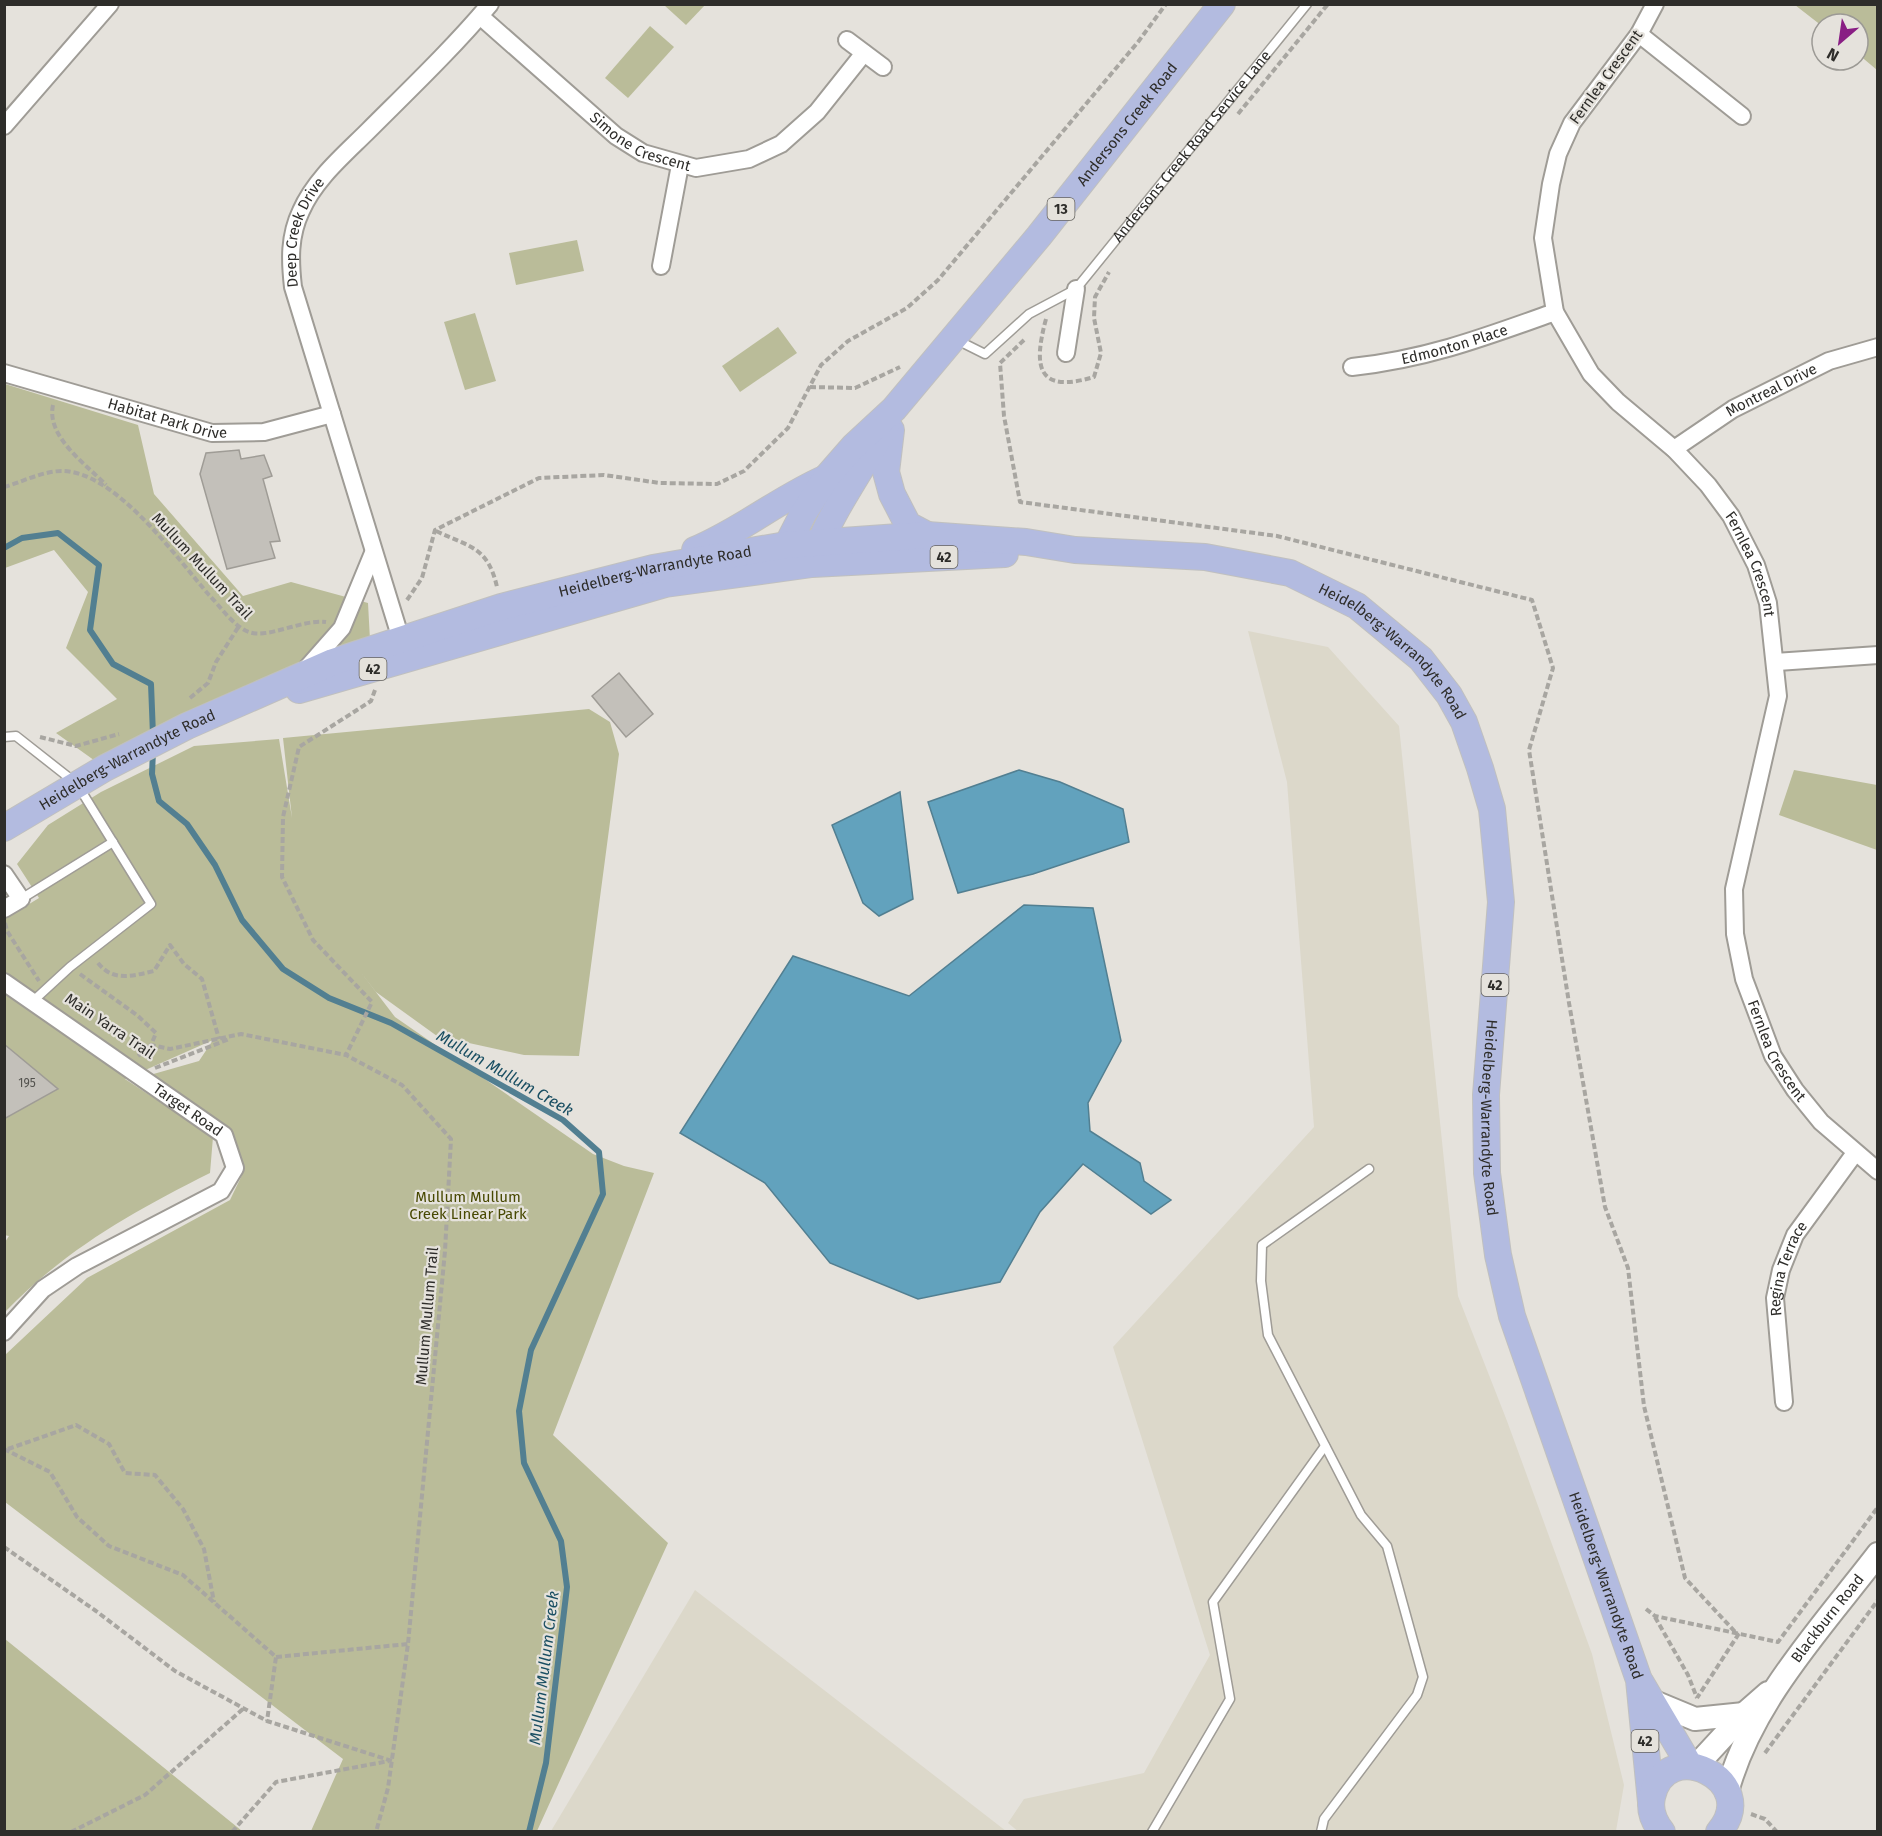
<svg xmlns="http://www.w3.org/2000/svg" width="1882" height="1836" font-family="'Fira Sans',sans-serif">
  <style>
    .built { fill: #dcd8ca }
    .green { fill: #babc99 }
    .water { fill: #62a2bd; stroke: #527f91; stroke-width: 1.5 }
    .lines { fill: none; stroke-linecap: round; stroke-linejoin: round }
    .stream { stroke: #527f91; stroke-width: 6 }
    .building { fill: #c3c0ba; stroke: #9f9c96; stroke-width: 1.5 }
    .service-casing { stroke: #9f9c96; stroke-width: 11 }
    .minor-casing { stroke: #9f9c96; stroke-width: 20 }
    .secondary-casing { stroke: #9f9c96; stroke-width: 26 }
    .primary-casing { stroke: #c0c0bf; stroke-width: 28 }
    .path { stroke: #a8a6a1; stroke-width: 4; stroke-dasharray: 6 3; stroke-linecap: butt }
    .service { stroke: #fff; stroke-width: 8 }
    .minor { stroke: #fff; stroke-width: 16 }
    .secondary { stroke: #fff; stroke-width: 22 }
    .primary { stroke: #b3bbe0; stroke-width: 26 }
    .labels { text-anchor: middle; dominant-baseline: central; stroke-width: 4.5; stroke-linejoin: round; paint-order: stroke }
    .number-label { font-size: 12px; fill: #53524e }
    .shield { fill: #e5e2dc; stroke: #65635f; stroke-width: 1.5 }
    .shield-label { font-size: 14px; font-weight: bold; fill: #2e2d2a }
    .street-label { font-size: 15px; fill: #2e2d2a; stroke: #e5e2dc }
    .park-label { font-size: 15px; fill: #484902; stroke: #e5e2dc }
    .water-label { font-size: 16px; font-style: italic; fill: #194e62; stroke: #e5e2dc }
  </style>
  <rect width="100%" height="100%" fill="#e5e2dc"/>
  <g class="built">
    <path d="M1248,631L1328,647L1399,726L1458,1296L1507,1421L1592,1654L1624,1785L1616,1831L1019,1832L1008,1823L1024,1799L1144,1773L1210,1655L1113,1347L1314,1127L1287,782Z"/>
    <path d="M695,1590L1006,1831H551Z"/>
  </g>
  <g class="green">
    <path d="M664,5H705L686,25Z"/>
    <path d="M1795,5H1877V70L1858,54V24L1822,26Z"/>
    <path d="M650,26L674,47L628,98L605,78Z"/>
    <path d="M577,240L584,271L516,285L509,253Z"/>
    <path d="M475,313L496,381L465,390L444,322Z"/>
    <path d="M778,327L797,353L740,392L722,366Z"/>
    <path d="M5,384L138,425L154,494L243,596L291,582L368,603L370,640L105,768L56,733L117,699L66,648L88,592L54,550L5,568Z"/>
    <path d="M589,709L610,722L619,754L579,1056L524,1055L437,1036L376,992L359,970L395,1017L593,1154L624,1166L654,1173L553,1435L668,1543L537,1831H311L343,1759L5,1502V1355L87,1278L230,1200L242,1175L230,1132L150,1075L199,1061L213,1040L125,1079L213,1137L210,1173C132,1212 65,1250 5,1312V1242L9,1236L4,1235V912L8,917L39,898L17,864L48,825L101,792L194,746L279,739L292,818L283,738Z"/>
    <path d="M1794,770L1877,785V850L1779,815Z"/>
    <path d="M4,1639H5L242,1831H5Z"/>
  </g>
  <g class="water">
    <path d="M1019,770L1060,782L1123,809L1129,842L1033,874L958,893L928,802Z"/>
    <path d="M900,792L913,899L879,916L863,903L832,825Z"/>
    <path d="M1024,905L1093,908L1121,1041L1088,1103L1090,1131L1140,1163L1144,1181L1171,1200L1151,1214L1083,1164L1040,1212L1000,1282L918,1299L830,1263L765,1183L680,1133L793,956L909,996Z"/>
  </g>
  <g class="lines">
    <g class="stream">
      <path d="M4,548L22,538L58,533L99,565L90,630L113,664L151,684L153,735"/>
      <path d="M153,751L152,774L159,801L187,824L215,865L242,920L283,969L329,998L391,1023L563,1120L599,1152L603,1194L531,1350L519,1411L524,1463L561,1541L567,1587L546,1763L529,1832"/>
    </g>
  </g>
  <g class="building">
    <path d="M239,450L241,459L264,455L272,476L263,479L280,541L270,542L275,558L227,569L200,474L206,453Z"/>
    <path d="M619,673L653,714L626,737L592,696Z"/>
    <path d="M4,1044L58,1089L4,1119Z"/>
  </g>
  <g class="lines">
    <defs>
      <g id="service">
        <path id="s1" d="M955,339L985,354L1029,314L1076,289L1307,4"/>
        <path d="M4,737L16,736L77,784L151,904L70,967L32,1002"/>
        <path d="M21,899L113,842"/>
        <path d="M1152,1832L1230,1699L1213,1602L1325,1446"/>
        <path d="M1321,1832L1324,1819L1417,1695L1423,1677L1387,1546L1361,1515L1268,1335L1261,1281L1262,1245L1369,1169"/>
      </g>
      <g id="minor">
        <path id="s2" d="M1655,4L1639,34L1572,123L1558,154L1551,184L1543,238L1555,312L1591,374L1618,402L1674,449L1708,485L1731,516L1756,565L1768,603L1778,696L1734,889L1735,934L1744,979L1773,1056L1795,1090L1821,1122L1878,1171"/>
        <path id="s3" d="M480,16L616,136L643,153L696,168L749,159L781,144L817,112L864,53"/>
        <path d="M1639,34L1742,116"/>
        <path d="M847,40L883,67"/>
        <path d="M4,126L110,4"/>
        <path d="M661,266L680,165"/>
        <path d="M1066,353L1076,289"/>
        <path id="s4" d="M1352,367C1427,359 1485,337 1555,312"/>
        <path id="s5" d="M4,373L212,433L264,432L332,414"/>
        <path id="s6" d="M1674,449L1733,409L1829,361L1878,347"/>
        <path id="s7" d="M404,649L293,287C290,261 289,236 301,211C315,179 344,155 369,130C410,89 452,49 490,4"/>
        <path d="M1776,662L1878,655"/>
        <path d="M305,670L342,628L373,553"/>
        <path d="M4,874L21,899L4,909"/>
        <path id="s8" d="M4,982L224,1135L235,1168L221,1191L77,1266L43,1289L4,1332"/>
        <path id="s9" d="M1784,1402L1775,1298L1781,1270L1795,1235L1855,1153"/>
      </g>
      <g id="secondary">
        <path d="M1654,1702L1695,1719L1744,1714"/>
        <path d="M1696,1766L1744,1714L1768,1693"/>
        <path id="s10" d="M1727,1792C1751,1702 1822,1627 1878,1554"/>
      </g>
      <g id="primary">
        <path d="M891,430L886,472L892,494L908,525L927,535"/>
        <path d="M695,550C741,531 780,498 826,478"/>
        <path d="M816,553C831,510 866,465 887,422"/>
        <path id="s11" d="M781,557L803,514L826,478L854,446L894,409L1039,236L1222,4"/>
        <path d="M299,690L665,584L812,564L1005,554"/>
        <path id="s12" d="M4,828L105,768L187,726L333,662L501,607L653,568L786,545L927,535L1026,542L1075,550L1205,557L1290,573L1357,606L1421,659L1449,695L1464,722L1480,768L1492,809L1501,902L1486,1095L1487,1173L1498,1255L1512,1316L1639,1680L1651,1802"/>
        <path d="M1641,1683L1690,1766"/>
        <path d="M1662,1832C1654,1822 1649,1810 1652,1797C1665,1734 1763,1780 1719,1832"/>
      </g>
    </defs>
    <use href="#service" class="service-casing"/>
    <use href="#minor" class="minor-casing"/>
    <use href="#secondary" class="secondary-casing"/>
    <use href="#primary" class="primary-casing"/>
    <g class="path">
      <path d="M1238,114L1328,4"/>
      <path d="M1046,319C1033,367 1037,394 1094,377L1101,353L1094,318L1095,297L1109,272"/>
      <path d="M1024,340L1000,363L1004,416L1020,502L1277,536L1532,600L1553,668L1529,750L1569,1003L1605,1207L1628,1268L1644,1406L1685,1578L1738,1635L1697,1698"/>
      <path d="M810,387L855,388L900,367"/>
      <path d="M53,405C46,437 86,464 106,485"/>
      <path d="M4,487C22,482 43,471 62,471C115,471 176,557 209,595C220,606 234,627 249,632C268,639 302,619 326,622"/>
      <path d="M436,531C470,547 488,547 497,587"/>
      <path d="M407,600L422,578L435,530L539,478L604,475L660,483L717,484L744,471L788,428L821,365L848,341L907,308L938,280L1138,42L1166,4"/>
      <path d="M375,690L371,701L299,747L283,817L282,877L313,940L372,1002L346,1055L402,1085L451,1139L445,1251L408,1644L388,1788L376,1832"/>
      <path d="M190,698L208,683L216,662L239,626"/>
      <path d="M40,737L76,746L119,734"/>
      <path d="M5,923L7,931L39,981"/>
      <path d="M98,963C113,982 132,976 154,971L170,945L184,964L202,979L219,1039"/>
      <path d="M80,974L138,1016L156,1033L151,1045L170,1049L241,1034L346,1055"/>
      <path d="M138,1056L151,1045"/>
      <path d="M155,1068L229,1039"/>
      <path d="M4,1449L50,1472L77,1517L109,1546L183,1575L276,1657L267,1721"/>
      <path d="M8,1449L76,1425L109,1444L125,1473L155,1475L183,1509L204,1549L214,1602"/>
      <path d="M4,1547L96,1611L175,1671L267,1721L392,1761"/>
      <path d="M1646,1609L1655,1616L1778,1642L1878,1507"/>
      <path d="M1655,1617L1688,1675L1697,1698"/>
      <path d="M276,1657L408,1644"/>
      <path d="M1765,1753L1878,1600"/>
      <path d="M1751,1814L1765,1819L1777,1832"/>
      <path d="M71,1832L145,1795L243,1709"/>
      <path d="M232,1832L276,1782L389,1761"/>
    </g>
    <use href="#service" class="service"/>
    <use href="#minor" class="minor"/>
    <use href="#secondary" class="secondary"/>
    <use href="#primary" class="primary"/>
  </g>
  <g class="labels">
    <g class="number-label">
      <text x="27" y="1083">195</text>
    </g>
    <g class="shield">
      <rect x="1047.5" y="198" width="27" height="22" rx="4.5"/>
      <rect x="930.5" y="546" width="27" height="22" rx="4.5"/>
      <rect x="359.5" y="658" width="27" height="22" rx="4.5"/>
      <rect x="1481.5" y="974" width="27" height="22" rx="4.5"/>
      <rect x="1631.5" y="1730" width="27" height="22" rx="4.5"/>
    </g>
    <g class="shield-label">
      <text x="1061" y="209">13</text>
      <text x="944" y="557">42</text>
      <text x="373" y="669">42</text>
      <text x="1495" y="985">42</text>
      <text x="1645" y="1741">42</text>
    </g>
    <g class="street-label">
      <text transform="translate(1606 77) rotate(-54)">Fernlea Crescent</text>
      <text stroke="none"><textPath href="#s11" startOffset="556">Andersons Creek Road</textPath></text>
      <text stroke="none"><textPath href="#s3" startOffset="206">Simone Crescent</textPath></text>
      <text stroke="none"><textPath href="#s1" startOffset="330">Andersons Creek Road Service Lane</textPath></text>
      <text stroke="none"><textPath href="#s7" startOffset="436">Deep Creek Drive</textPath></text>
      <text stroke="none"><textPath href="#s4" startOffset="105">Edmonton Place</textPath></text>
      <text stroke="none"><textPath href="#s6" startOffset="114">Montreal Drive</textPath></text>
      <text stroke="none"><textPath href="#s5" startOffset="170">Habitat Park Drive</textPath></text>
      <text transform="translate(202 566) rotate(47)">Mullum Mullum Trail</text>
      <text stroke="none"><textPath href="#s2" startOffset="664">Fernlea Crescent</textPath></text>
      <text stroke="none"><textPath href="#s12" startOffset="704">Heidelberg-Warrandyte Road</textPath></text>
      <text stroke="none"><textPath href="#s12" startOffset="1476">Heidelberg-Warrandyte Road</textPath></text>
      <text stroke="none"><textPath href="#s12" startOffset="141">Heidelberg-Warrandyte Road</textPath></text>
      <text transform="translate(110 1026) rotate(34)">Main Yarra Trail</text>
      <text stroke="none"><textPath href="#s2" startOffset="1168">Fernlea Crescent</textPath></text>
      <text stroke="none"><textPath href="#s8" startOffset="224">Target Road</textPath></text>
      <text stroke="none"><textPath href="#s12" startOffset="1980">Heidelberg-Warrandyte Road</textPath></text>
      <text stroke="none"><textPath href="#s9" startOffset="136">Regina Terrace</textPath></text>
      <text transform="translate(427 1316) rotate(-85)">Mullum Mullum Trail</text>
      <text stroke="none"><textPath href="#s12" startOffset="2466">Heidelberg-Warrandyte Road</textPath></text>
      <text stroke="none"><textPath href="#s10" startOffset="202">Blackburn Road</textPath></text>
    </g>
    <g class="park-label">
      <text x="468" y="1197">Mullum Mullum<tspan x="468" dy="17">Creek Linear Park</tspan></text>
    </g>
    <g class="water-label">
      <text transform="translate(505 1073) rotate(30)">Mullum Mullum Creek</text>
      <text transform="translate(544 1668) rotate(-83)">Mullum Mullum Creek</text>
    </g>
  </g>
  <rect width="1882" height="1836" fill="none" stroke="#2e2d2a" stroke-width="12"/>
  <g transform="translate(1840 42) rotate(209)"><circle r="28" fill="#e5e2dc" stroke="#9c9a95" stroke-width="1.5"/>
  <path d="M0-4.5L10 22L0 15L-10 22Z" fill="#891e84"/>
  <text y="-9" font-size="16" font-weight="bold" text-anchor="middle" fill="#2e2d2a">N</text>
  </g>
</svg>
